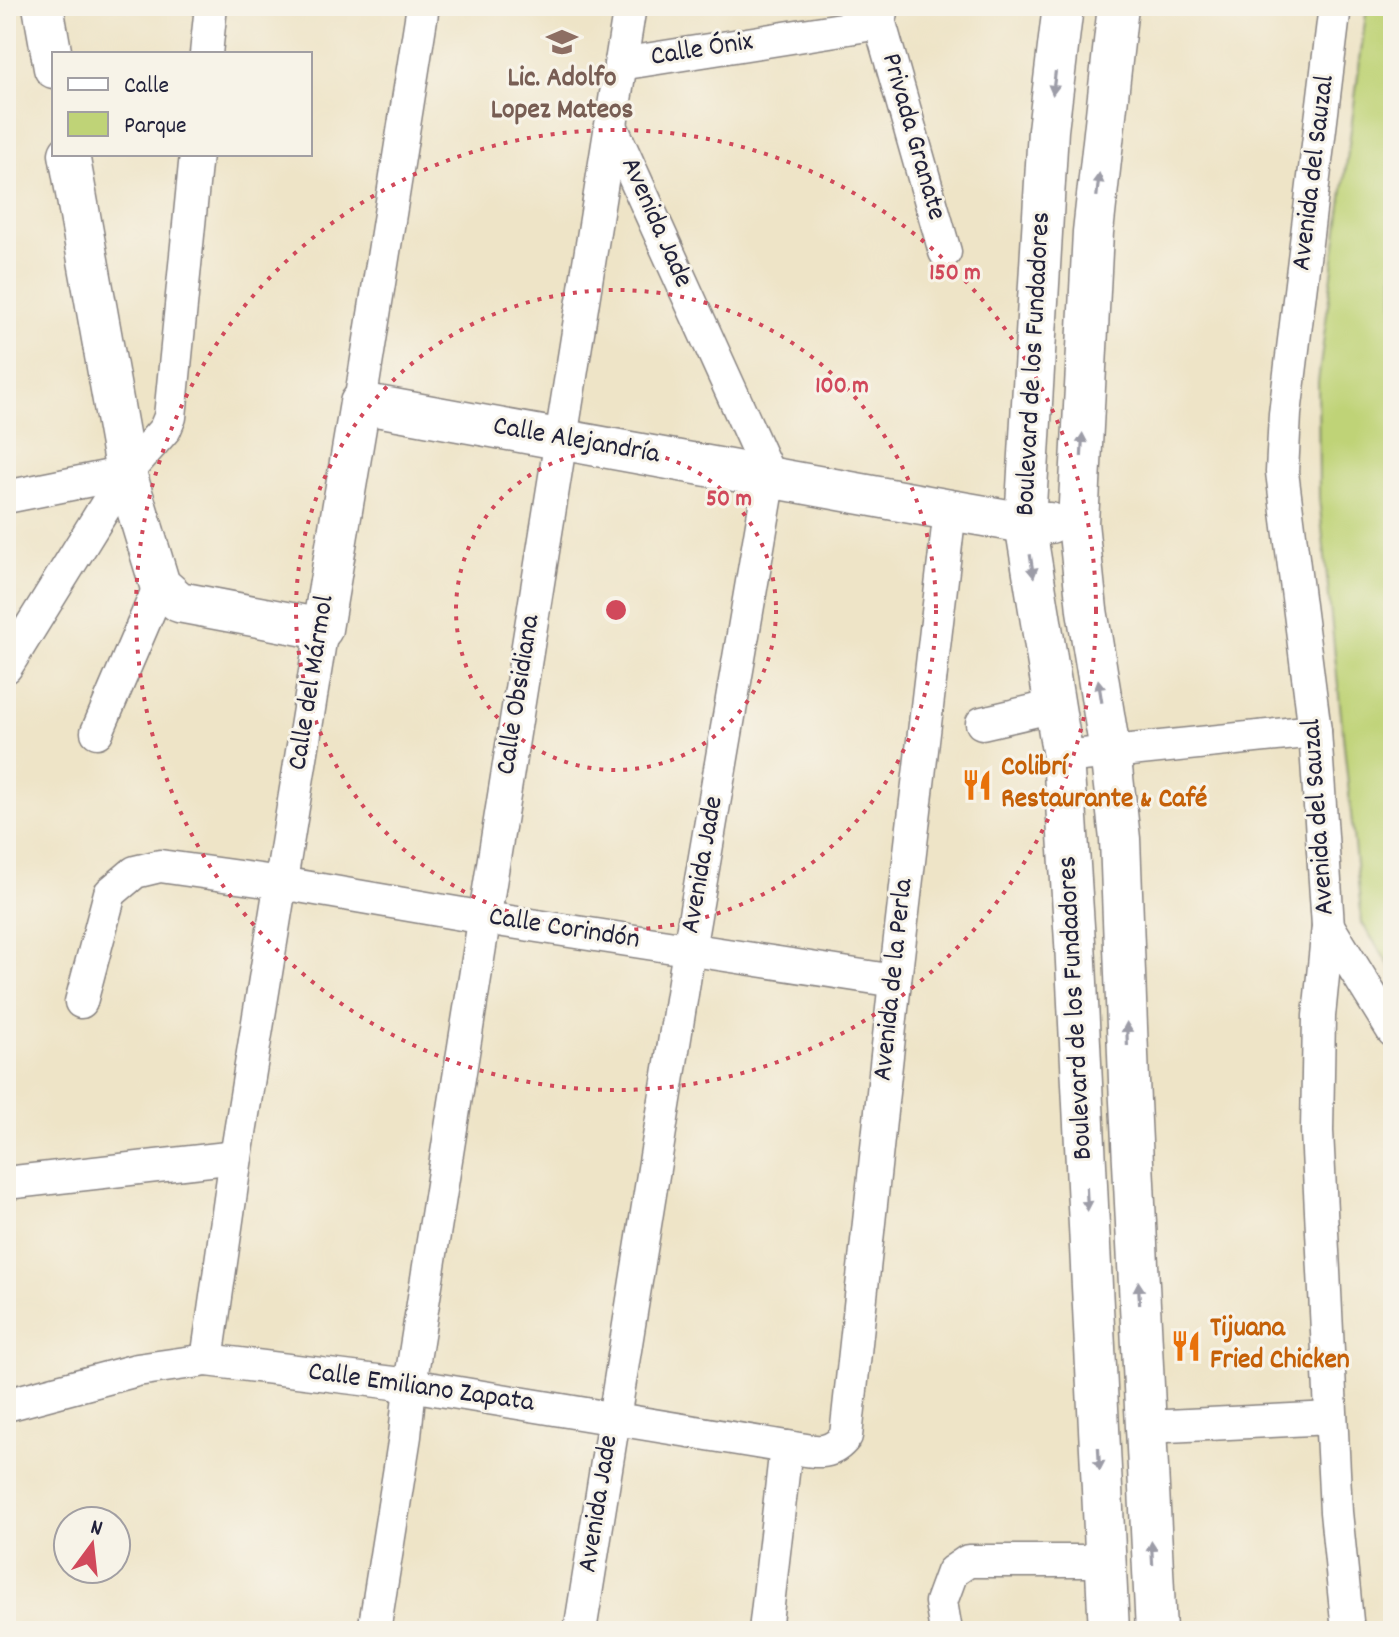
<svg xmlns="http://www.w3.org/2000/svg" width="1399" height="1637" font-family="Dekko,sans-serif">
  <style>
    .green { fill: #bfd377; stroke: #707a59; stroke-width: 2 }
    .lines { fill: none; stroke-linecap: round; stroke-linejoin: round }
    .minor-casing { stroke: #888381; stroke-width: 35 }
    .major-casing { stroke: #888381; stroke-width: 43 }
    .minor { stroke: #fff; stroke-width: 32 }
    .major { stroke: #fff; stroke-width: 40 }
    .oneway { fill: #9c9ca7 }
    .ring { fill: none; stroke: #d1495b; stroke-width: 4; stroke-dasharray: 4 8 }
    .labels { text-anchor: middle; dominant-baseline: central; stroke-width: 6; stroke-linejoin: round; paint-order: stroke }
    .street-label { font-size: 28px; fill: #22223b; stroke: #f7f3e8 }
    .education-label { font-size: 28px; font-weight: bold; fill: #785e54; stroke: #f7f3e8 }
    .food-label { font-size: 28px; font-weight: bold; fill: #c56008; stroke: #f7f3e8; text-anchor: start }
    .centre { fill: #d1495b; stroke: #f7f3e8; stroke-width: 4 }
    .ring-label { font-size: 24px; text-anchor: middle; font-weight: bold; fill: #d1495b; stroke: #f7f3e8; stroke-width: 6; stroke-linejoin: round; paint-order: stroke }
  </style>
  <rect width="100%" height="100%" fill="#f7f3e8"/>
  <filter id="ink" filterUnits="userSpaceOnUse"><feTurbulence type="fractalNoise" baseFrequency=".0125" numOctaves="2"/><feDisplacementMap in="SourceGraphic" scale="16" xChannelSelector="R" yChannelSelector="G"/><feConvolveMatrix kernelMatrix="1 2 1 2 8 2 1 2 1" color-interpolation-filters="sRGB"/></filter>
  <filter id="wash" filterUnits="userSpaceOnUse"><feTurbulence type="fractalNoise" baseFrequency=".006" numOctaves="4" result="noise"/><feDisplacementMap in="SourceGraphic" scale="32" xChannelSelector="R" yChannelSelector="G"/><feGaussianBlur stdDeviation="1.8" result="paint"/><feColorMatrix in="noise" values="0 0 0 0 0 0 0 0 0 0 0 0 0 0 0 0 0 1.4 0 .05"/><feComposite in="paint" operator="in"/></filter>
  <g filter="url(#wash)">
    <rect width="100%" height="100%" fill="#eee4c7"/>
    <path class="green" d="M1367,6H1393V971L1362,923L1319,498L1318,382Z"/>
  </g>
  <g filter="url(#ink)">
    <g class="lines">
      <defs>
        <g id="minor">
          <path d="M883,6L880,23L945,252"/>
          <path d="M1335,6L1285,414L1282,472L1315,731L1328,926L1319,1016L1317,1131L1336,1512L1348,1631"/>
          <path d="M206,54L211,6"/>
          <path d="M620,64L880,23"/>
          <path d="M360,403L423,6"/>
          <path d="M6,497L126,473"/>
          <path d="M6,667L126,473L165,429L170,417L196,154"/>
          <path d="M982,723L1055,706"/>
          <path d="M97,732L160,585"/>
          <path d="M1063,757L1315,731"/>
          <path d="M1328,926L1393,1031"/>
          <path d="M81,1002L110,893L135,872L160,866L281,883L485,918L895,981"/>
          <path d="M6,1183L236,1157"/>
          <path d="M207,1360L236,1157L322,629"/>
          <path d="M6,1405L137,1370L207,1360L410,1385L786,1447C811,1450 829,1459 846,1436L895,981L950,510"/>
          <path d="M1146,1427L1331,1418"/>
          <path d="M374,1631L405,1436L410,1385L630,6"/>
          <path d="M580,1631L689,950L770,477L612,128"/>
          <path d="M765,1631L786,1447"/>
          <path d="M946,1631L941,1602L952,1572L968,1561H1105"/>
        </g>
        <g id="major">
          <path d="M43,6L54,68"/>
          <path d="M1063,6L1048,130L1025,523L1063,757L1075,942L1109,1631"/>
          <path d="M1118,6L1093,232L1078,523L1087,610L1110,751L1120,839L1129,1081L1156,1631"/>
          <path d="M69,154L126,473L160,585L179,602L322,629L360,403L950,510L1025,523H1050"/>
        </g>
      </defs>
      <use href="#minor" class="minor-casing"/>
      <use href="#major" class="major-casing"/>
      <use href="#minor" class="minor"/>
      <use href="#major" class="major"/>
    </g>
    <defs><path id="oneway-solid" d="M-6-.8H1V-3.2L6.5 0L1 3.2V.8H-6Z" transform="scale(2)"/></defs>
    <g class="oneway">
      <use href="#oneway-solid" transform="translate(1054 83) rotate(97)"/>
      <use href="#oneway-solid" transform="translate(1098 185) rotate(-84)"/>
      <use href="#oneway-solid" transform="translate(1082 445) rotate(-87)"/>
      <use href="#oneway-solid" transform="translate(1032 566) rotate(81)"/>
      <use href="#oneway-solid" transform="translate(1100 691) rotate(-99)"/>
      <use href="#oneway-solid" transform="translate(1127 1034) rotate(-92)"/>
      <use href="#oneway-solid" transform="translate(1087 1199) rotate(87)"/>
      <use href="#oneway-solid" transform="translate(1139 1293) rotate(-93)"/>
      <use href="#oneway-solid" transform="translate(1099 1459) rotate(87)"/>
      <use href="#oneway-solid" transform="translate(1152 1553) rotate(-93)"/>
    </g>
  </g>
  <g class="ring">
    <circle cx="616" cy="610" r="160"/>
    <circle cx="616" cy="610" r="320"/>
    <circle cx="616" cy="610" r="480"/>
  </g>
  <defs>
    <symbol id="school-bare" viewBox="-9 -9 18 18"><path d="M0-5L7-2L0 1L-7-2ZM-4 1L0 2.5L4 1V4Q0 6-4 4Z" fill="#8d6e63" stroke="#f7f3e8" stroke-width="2.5" paint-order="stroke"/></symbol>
    <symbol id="restaurant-bare" viewBox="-9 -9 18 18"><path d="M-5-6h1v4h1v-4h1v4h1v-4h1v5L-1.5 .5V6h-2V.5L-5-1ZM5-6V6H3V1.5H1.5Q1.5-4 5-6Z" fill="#e8710a" stroke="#f7f3e8" stroke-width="2.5" paint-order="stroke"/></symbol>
  </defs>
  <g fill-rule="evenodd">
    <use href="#school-bare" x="540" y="20" width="44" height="44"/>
    <use href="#restaurant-bare" x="955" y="763" width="44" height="44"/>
    <use href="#restaurant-bare" x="1164" y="1324" width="44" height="44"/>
  </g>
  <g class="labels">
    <g class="street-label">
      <text transform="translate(702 51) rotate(-9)">Calle Ónix</text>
      <text transform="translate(912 137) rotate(74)">Privada Granate</text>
      <text transform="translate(1315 173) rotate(-83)">Avenida del Sauzal</text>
      <text transform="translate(655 223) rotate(66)">Avenida Jade</text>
      <text transform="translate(1035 364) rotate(-87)">Boulevard de los Fundadores</text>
      <text transform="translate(576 442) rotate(10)">Calle Alejandría</text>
      <text transform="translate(313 683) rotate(-81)">Calle del Mármol</text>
      <text transform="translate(520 695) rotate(-81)">Calle Obsidiana</text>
      <text transform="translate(1320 817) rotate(-94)">Avenida del Sauzal</text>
      <text transform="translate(704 865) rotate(-80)">Avenida Jade</text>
      <text transform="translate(564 930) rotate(9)">Calle Corindón</text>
      <text transform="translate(895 980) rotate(-84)">Avenida de la Perla</text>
      <text transform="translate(1077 1008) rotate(-93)">Boulevard de los Fundadores</text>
      <text transform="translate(421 1389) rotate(8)">Calle Emiliano Zapata</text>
      <text transform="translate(600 1504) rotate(-81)">Avenida Jade</text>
    </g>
    <g class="education-label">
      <text x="562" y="80">Lic. Adolfo<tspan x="562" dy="32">Lopez Mateos</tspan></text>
    </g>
    <g class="food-label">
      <text x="1001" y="769">Colibrí<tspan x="1001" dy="32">Restaurante &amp; Café</tspan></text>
      <text x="1210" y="1330">Tijuana<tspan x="1210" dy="32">Fried Chicken</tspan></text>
    </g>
  </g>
  <circle cx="616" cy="610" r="12" class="centre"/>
  <g class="ring-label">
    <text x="955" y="279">150 m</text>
    <text x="842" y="392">100 m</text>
    <text x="729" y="505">50 m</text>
  </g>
  <rect width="1399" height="1637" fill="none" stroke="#f7f3e8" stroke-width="32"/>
  <rect x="52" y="52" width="260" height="104" fill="#f7f3e8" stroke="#a29fa3" stroke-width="2"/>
  <rect x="68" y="78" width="40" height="12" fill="#ffffff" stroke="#a29fa3" stroke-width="2"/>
  <text x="124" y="92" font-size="24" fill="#22223b">Calle</text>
  <rect x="68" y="112" width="40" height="24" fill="#bfd377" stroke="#a29fa3" stroke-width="2"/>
  <text x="124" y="132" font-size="24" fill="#22223b">Parque</text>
  <g transform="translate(92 1545) rotate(15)"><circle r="38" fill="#f7f3e8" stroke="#a29fa3" stroke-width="2"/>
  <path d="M0-6L14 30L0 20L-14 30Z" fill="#d1495b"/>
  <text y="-12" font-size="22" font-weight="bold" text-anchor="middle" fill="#22223b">N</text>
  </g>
</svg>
